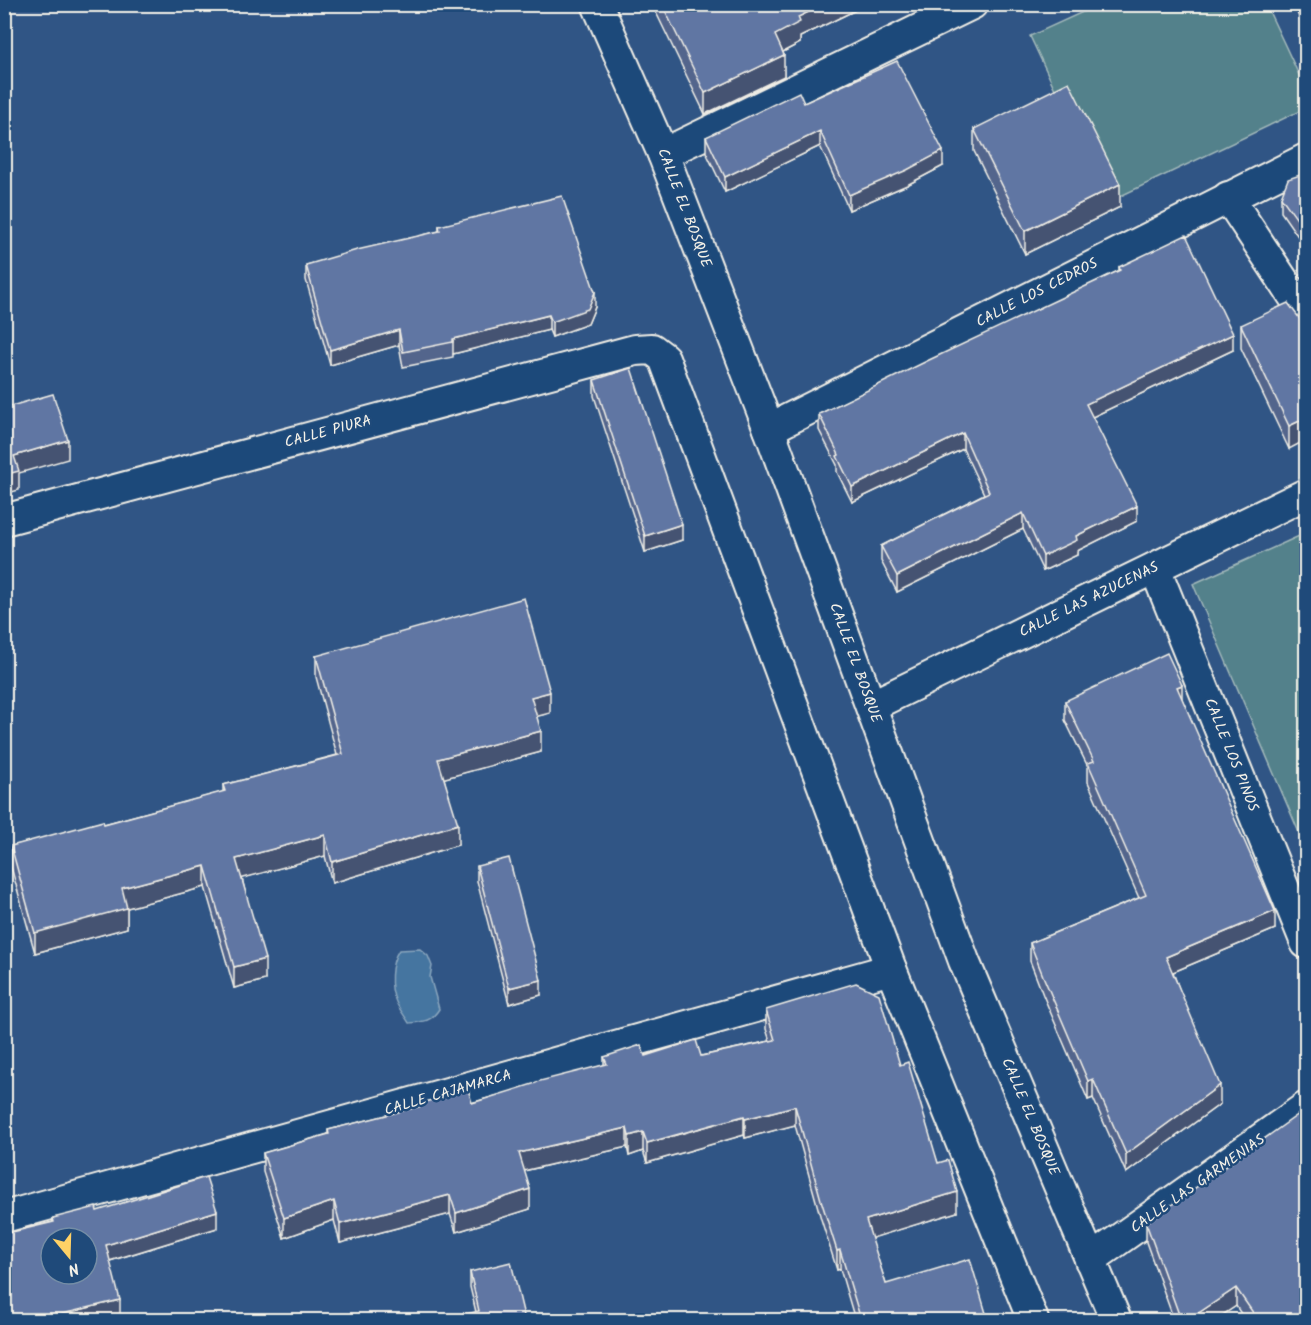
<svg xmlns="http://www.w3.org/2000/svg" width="1311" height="1325" font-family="Kalam,sans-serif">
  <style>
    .green { fill: #52818b; stroke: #a3b9ba; stroke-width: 1.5 }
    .water { fill: #4474a0; stroke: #8aa6bd; stroke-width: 1.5 }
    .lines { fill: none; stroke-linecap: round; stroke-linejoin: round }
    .minor-casing { stroke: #f4f1e8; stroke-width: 34 }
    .minor { stroke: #1f4a7a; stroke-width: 30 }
    .wall { fill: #53658c; stroke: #f4f1e8; stroke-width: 1.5 }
    .shaded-wall { fill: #445372; stroke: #f4f1e8; stroke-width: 1.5 }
    .building { fill: #6176a3; stroke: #f4f1e8; stroke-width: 1.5; fill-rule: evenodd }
    .labels { text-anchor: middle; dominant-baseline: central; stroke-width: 5; stroke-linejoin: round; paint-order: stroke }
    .street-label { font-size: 15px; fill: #f4f1e8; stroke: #1f4a7a }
  </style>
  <rect width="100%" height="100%" fill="#305585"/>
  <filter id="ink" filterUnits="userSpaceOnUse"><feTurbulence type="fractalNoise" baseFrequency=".0167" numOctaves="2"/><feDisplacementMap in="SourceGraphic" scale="12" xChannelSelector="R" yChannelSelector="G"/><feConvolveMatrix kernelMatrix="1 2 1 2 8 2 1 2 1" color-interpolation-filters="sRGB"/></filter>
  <g filter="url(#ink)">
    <g class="green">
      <path d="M1098,5H1266L1306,90V108L1108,202L1030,36Z"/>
      <path d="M1306,533V849L1193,584Z"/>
    </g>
    <path class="water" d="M420,949L428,956L432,966L430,977L439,1009C431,1022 423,1022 409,1023C405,1016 399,1009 396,1002C389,987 390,963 399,950Z"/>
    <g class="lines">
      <defs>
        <g id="minor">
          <path d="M597,4L663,154L769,429L964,961L1116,1320"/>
          <path d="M663,154L972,4"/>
          <path d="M1228,197L1306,315"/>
          <path d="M769,429L1306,159"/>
          <path d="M4,520L635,350L652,349L664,358L891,969L1033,1320"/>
          <path d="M1155,568L1306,943"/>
          <path d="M871,706L1306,494"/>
          <path d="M4,1217L891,969"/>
          <path d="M1090,1260L1306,1107"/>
        </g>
      </defs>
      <use href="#minor" class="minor-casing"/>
      <use href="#minor" class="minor"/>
    </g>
    <g class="wall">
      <path d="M652,4H868L800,37V43L783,52L784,76L705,114Z"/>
      <path d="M1293,4H1306V29L1305,30Z"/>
      <path d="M804,103L943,166L907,185L849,210L820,146L725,192L706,152V137Z"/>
      <path d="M974,129L1120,207L1025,254L974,151Z"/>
      <path d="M1306,173V248L1281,212V197Z"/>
      <path d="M439,226L595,307L588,324L552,337L549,330L453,354V357L403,367L399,345L330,365L306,280V265L439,231Z"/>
      <path d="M1119,267L1233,350L1092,417L1137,521L1077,551V555L1043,571L1023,529L897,592L881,561V546L984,494L963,449L852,502L837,472V465L819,430V414L1119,271Z"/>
      <path d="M1241,325L1306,327L1289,449L1241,348Z"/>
      <path d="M594,380L682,540L645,552L594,396Z"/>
      <path d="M316,656L550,713L537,716L541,752L444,778L458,845L332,883L325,856L242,878L265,980L234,988L205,887L127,908V928L35,953L11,867V846L104,824L223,792V785L337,755L316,677Z"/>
      <path d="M1182,699L1275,929L1173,972L1220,1104L1126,1173L1093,1098L1088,1100L1043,995L1030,961V943L1139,898L1088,782V767L1065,720V701Z"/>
      <path d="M477,866L541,995L509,1004L477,881Z"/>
      <path d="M766,1010L900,1065L957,1212L871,1238L886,1284L988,1320H855L840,1269L837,1270L821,1219L795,1125L745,1138L744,1135L647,1163L643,1151L629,1156L627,1147L524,1171L530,1209L456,1232L450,1214L340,1243L334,1220L284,1238L263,1172V1153L328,1134V1130L422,1106V1103H472L604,1065V1057L701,1056L770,1041L766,1029Z"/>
      <path d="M97,1211L217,1228L110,1261L120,1317L106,1320H6L4,1315V1234L53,1222V1218Z"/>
      <path d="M1146,1223L1306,1320H1245L1236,1306L1215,1320H1174L1146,1242Z"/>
      <path d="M470,1272L525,1320L476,1312L470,1287Z"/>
    </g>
    <g class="shaded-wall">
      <path d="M825,4H868L800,37V43L775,56V35L798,17Z"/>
      <path d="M1305,14H1306V29L1305,30Z"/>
      <path d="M784,55V76L705,114V93Z"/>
      <path d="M820,131V146L725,192V177Z"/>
      <path d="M943,151V166L907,185L849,210V195Z"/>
      <path d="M1120,184V207L1025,254V231Z"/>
      <path d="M595,292V307L588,324L552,337V322Z"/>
      <path d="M549,315V330L453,354V339Z"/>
      <path d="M399,330V345L330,365V350Z"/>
      <path d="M1233,334V350L1086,420V404Z"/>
      <path d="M1306,418V440L1289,449V426Z"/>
      <path d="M963,433V449L852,502V487Z"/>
      <path d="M68,440V459L19,473V490L4,494V475L14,456Z"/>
      <path d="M1137,506V521L1077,551V555L1043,571V556L1076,536Z"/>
      <path d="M1023,513V529L897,592V576Z"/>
      <path d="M682,524V540L645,552V536Z"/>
      <path d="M1182,685V704L1177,687Z"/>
      <path d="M550,692V713L531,718V697Z"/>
      <path d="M541,731V752L438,780V759Z"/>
      <path d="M458,824V845L332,883V862Z"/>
      <path d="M325,835V856L236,880V859Z"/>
      <path d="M205,866V887L127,908V928L35,953V933L122,888Z"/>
      <path d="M1275,911V929L1166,975V957Z"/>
      <path d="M265,959V980L234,988V967Z"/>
      <path d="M541,980V995L509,1004V988Z"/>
      <path d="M1093,1079V1098L1088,1100V1081Z"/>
      <path d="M1220,1085V1104L1126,1173V1154Z"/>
      <path d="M795,1106V1125L745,1138V1119Z"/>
      <path d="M744,1116V1135L647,1163V1143Z"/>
      <path d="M627,1128V1147L519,1172V1153Z"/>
      <path d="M643,1132V1151L629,1156V1136Z"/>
      <path d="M530,1189V1209L456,1232V1213Z"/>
      <path d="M957,1192V1212L866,1240V1220Z"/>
      <path d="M450,1195V1214L340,1243V1224Z"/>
      <path d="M334,1201V1220L284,1238V1218Z"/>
      <path d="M217,1211V1228L106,1262V1245Z"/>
      <path d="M840,1250V1269L837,1270V1251Z"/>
      <path d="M1236,1288V1306L1215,1320H1188Z"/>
      <path d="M120,1300V1317L106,1320H54V1316Z"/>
    </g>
    <g class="building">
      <path d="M662,4H825L798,17L800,22L775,35L784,55L705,93Z"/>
      <path d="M1301,4H1306V14H1305Z"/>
      <path d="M897,61L943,151L907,170L849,195L820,131L725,177L706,137L799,92L804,103Z"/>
      <path d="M1069,82L1120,184L1025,231L974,129Z"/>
      <path d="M1306,173V232L1281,197L1288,179Z"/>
      <path d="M562,196L595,292L588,309L552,322L549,315L453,339V342L403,352L399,330L330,350L306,265L357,250L440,231L439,226Z"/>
      <path d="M1186,235L1233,334L1086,404L1137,506L1076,536L1077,540L1043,556L1023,513L897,576L881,546L989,492L963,433L852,487L837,456L839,455L819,414L929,360L1120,270L1119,267Z"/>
      <path d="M1288,303L1306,327V418L1289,426L1241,325Z"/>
      <path d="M631,368L682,524L645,536L594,380Z"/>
      <path d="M53,394L68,440L14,456L19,471L4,475V408Z"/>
      <path d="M524,598L550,692L531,697L541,731L438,759L458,824L332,862L325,835L236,859L265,959L234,967L205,866L122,888L127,908L35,933L11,846L103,821L104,824L225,791L223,785L343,754L316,656Z"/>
      <path d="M1167,653L1182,685L1177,687L1275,911L1166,957L1220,1085L1126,1154L1093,1079L1088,1081L1043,976L1030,943L1146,895L1088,763L1094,761L1065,701Z"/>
      <path d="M509,858L541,980L509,988L477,866Z"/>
      <path d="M856,983L879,994L900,1065L908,1062L938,1163L948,1160L957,1192L866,1220L886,1284L970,1259L988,1320H861L840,1250L837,1251L821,1200L795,1106L745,1119L744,1116L647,1143L643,1132L629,1136L627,1128L519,1153L530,1189L456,1213L450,1195L340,1224L334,1201L284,1218L263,1153L329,1134L328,1130L422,1106V1103L468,1089L472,1103L536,1083V1082L607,1064L604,1057L641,1045L645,1056L696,1040L701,1056L775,1040L766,1010Z"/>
      <path d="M1306,1109V1320H1258L1236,1288L1188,1320H1181L1146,1223Z"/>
      <path d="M206,1177L217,1211L106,1245L120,1300L54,1316L55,1320H10L4,1298V1234L54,1222L53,1218L96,1207L97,1211ZM51,1238H87V1274H51Z"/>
      <path d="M511,1262L525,1320H443L479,1311L470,1272Z"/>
    </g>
  </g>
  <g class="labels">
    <g class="street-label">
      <text transform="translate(684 208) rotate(69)">CALLE EL BOSQUE</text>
      <text transform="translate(1037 293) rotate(-27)">CALLE LOS CEDROS</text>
      <text transform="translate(328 432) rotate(-15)">CALLE PIURA</text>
      <text transform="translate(1089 600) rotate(-26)">CALLE LAS AZUCENAS</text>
      <text transform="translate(855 663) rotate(70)">CALLE EL BOSQUE</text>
      <text transform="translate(1231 755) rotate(68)">CALLE LOS PINOS</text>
      <text transform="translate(448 1093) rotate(-16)">CALLE CAJAMARCA</text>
      <text transform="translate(1030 1117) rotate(67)">CALLE EL BOSQUE</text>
      <text transform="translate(1198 1184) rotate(-35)">CALLE LAS GARMENIAS</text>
    </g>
  </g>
  <rect width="1311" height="1325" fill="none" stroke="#1f4a7a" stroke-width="24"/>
  <rect x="12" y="12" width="1287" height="1301" fill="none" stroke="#f4f1e8" stroke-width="2" filter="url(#ink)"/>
  <g transform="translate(69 1256) rotate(161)"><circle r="28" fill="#1f4a7a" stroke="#748da6" stroke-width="1.5"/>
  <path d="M0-4.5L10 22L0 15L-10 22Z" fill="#ffd166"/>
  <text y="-9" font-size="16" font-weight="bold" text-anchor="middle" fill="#f4f1e8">N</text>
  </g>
</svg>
